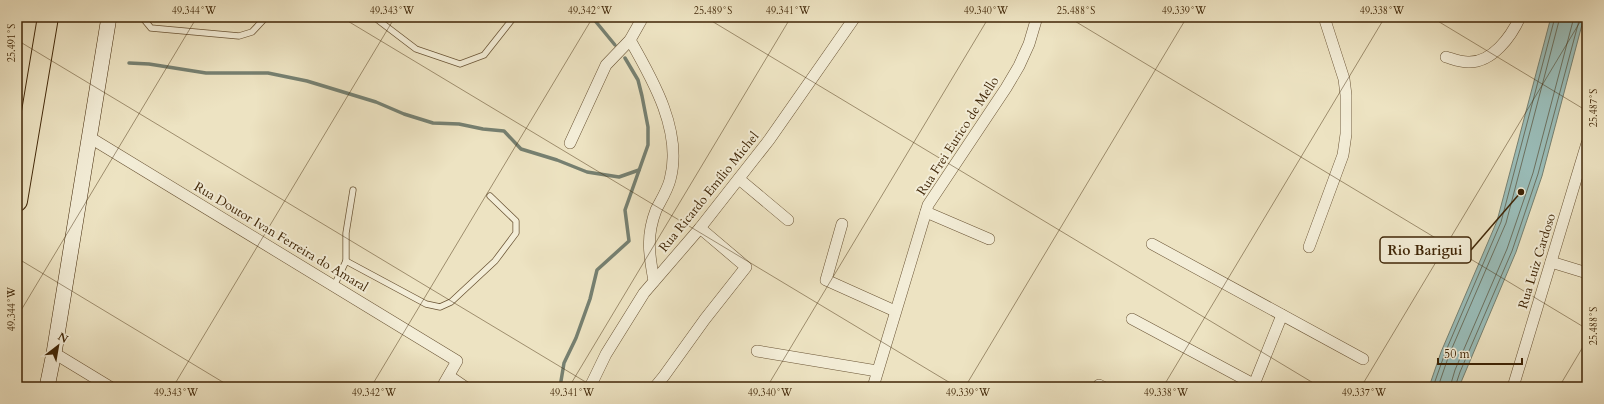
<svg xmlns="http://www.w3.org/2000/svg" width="1604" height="404" font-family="Cardo,serif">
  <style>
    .water { fill: #9abdb9; stroke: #768071 }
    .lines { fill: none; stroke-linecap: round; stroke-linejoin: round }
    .shore { stroke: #6c7160; stroke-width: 1 }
    .stream { stroke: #768071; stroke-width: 3.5 }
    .lane-casing { stroke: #6a5435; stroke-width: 7 }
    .street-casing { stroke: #6a5435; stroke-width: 12 }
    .secondary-casing { stroke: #3f2506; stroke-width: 16 }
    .highway-casing { stroke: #3f2506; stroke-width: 22 }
    .lane { stroke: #f3edd7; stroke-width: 5.5 }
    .street { stroke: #f3edd7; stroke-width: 11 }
    .secondary { stroke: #f3edd7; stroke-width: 15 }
    .highway { stroke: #ede3c2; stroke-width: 20 }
    .ticks { fill: none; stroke: #3f2506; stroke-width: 1; stroke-opacity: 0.45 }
    .labels { text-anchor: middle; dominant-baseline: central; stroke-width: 4; stroke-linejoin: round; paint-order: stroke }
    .street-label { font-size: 13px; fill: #3f2506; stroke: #f3edd7 }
    .leader { fill: none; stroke: #3f2506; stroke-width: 1.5 }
    .callout-dot { fill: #3f2506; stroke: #f3edd7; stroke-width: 1.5 }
    .callout { fill: #f3edd7; stroke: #3f2506; stroke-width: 1.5 }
    .callout-label { font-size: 14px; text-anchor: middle; font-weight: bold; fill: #3f2506 }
    .neatline { fill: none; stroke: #3f2506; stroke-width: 1.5 }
    .ticks-label { font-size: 10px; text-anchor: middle; fill: #3f2506 }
  </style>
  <rect width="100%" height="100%" fill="#ede3c2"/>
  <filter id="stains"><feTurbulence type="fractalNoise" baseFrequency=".005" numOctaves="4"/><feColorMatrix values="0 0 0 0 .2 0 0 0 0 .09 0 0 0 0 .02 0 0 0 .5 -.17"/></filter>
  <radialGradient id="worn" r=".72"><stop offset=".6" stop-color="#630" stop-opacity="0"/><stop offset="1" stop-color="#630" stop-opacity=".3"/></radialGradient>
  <path class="water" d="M1551,17H1584L1542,176L1516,252L1459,387H1429L1441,352L1497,221Z"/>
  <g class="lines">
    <g class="shore">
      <path d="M1433,387L1445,353L1501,222L1555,17"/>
      <path d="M1438,387L1449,355L1506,223L1560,17"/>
      <path d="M1450,387L1455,370L1507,249L1533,173L1574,17"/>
      <path d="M1455,387L1460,372L1512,251L1538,174L1580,17"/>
    </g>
    <g class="stream">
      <path d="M592,17L615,45"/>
      <path d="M129,63L149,64L206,73H268L307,81L376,102L404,114L433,123L459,124L483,129L504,131L521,149L557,160L587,172L619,177L639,170"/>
      <path d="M560,387L564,363L576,338L590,299L597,270L629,241L625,210L648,145V127L642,96L638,80L625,58"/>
    </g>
    <defs>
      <g id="lane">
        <path d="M142,17L151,28L239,36L252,32L266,17"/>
        <path d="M374,17L416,49L460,64L484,55L514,17"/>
        <path d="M346,261V233L353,190"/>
        <path d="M334,286L346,261L426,304L440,307L451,302L495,261L516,233V221L490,196"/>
      </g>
      <g id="street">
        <path d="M630,40C653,80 683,132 670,180C667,191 661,200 656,210C646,236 649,254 654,281"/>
        <path d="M1446,57C1453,59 1460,62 1468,62C1492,63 1511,37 1520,17"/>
        <path d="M89,137L457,361L442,387"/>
        <path d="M570,143L606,65L630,40L643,17"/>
        <path d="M739,179L788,220"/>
        <path d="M926,212L989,239"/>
        <path d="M842,224L826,280L895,311"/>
        <path d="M1152,244L1363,359"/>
        <path d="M1309,247L1343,155L1346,134V95L1344,79L1324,17"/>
        <path d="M1551,262L1587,273"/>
        <path d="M1132,319L1259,387"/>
        <path d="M757,351L877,371"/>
        <path d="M54,353L110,387"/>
        <path d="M449,376L465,387"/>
        <path d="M1099,385L1103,387"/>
        <path d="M590,387L606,354L644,293L700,228L769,140L855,17"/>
        <path d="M655,387L664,376L705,319L746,267L700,228"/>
        <path d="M873,387L928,205L1006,88L1019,66L1029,44L1037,17"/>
        <path d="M1253,387L1282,315"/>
        <path d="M1513,387L1587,143"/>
      </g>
      <path id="secondary" d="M47,387L54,353L109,17"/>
      <path id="highway" d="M17,201L48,17"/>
    </defs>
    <use href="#lane" class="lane-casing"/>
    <use href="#street" class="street-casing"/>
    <use href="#secondary" class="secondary-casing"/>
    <use href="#highway" class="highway-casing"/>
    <use href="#lane" class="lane"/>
    <use href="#street" class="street"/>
    <use href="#secondary" class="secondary"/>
    <use href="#highway" class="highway"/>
  </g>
  <path class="ticks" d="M341,17L957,387M705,17L1320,387M1068,17L1587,329M1431,17L1587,111M17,40L594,387M17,258L231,387M17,317L197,17M173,387L395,17M371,387L593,17M569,387L791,17M767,387L989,17M965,387L1187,17M1163,387L1385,17M1361,387L1583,17M1559,387L1587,340"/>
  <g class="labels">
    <g class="street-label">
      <text transform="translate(958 136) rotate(-57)">Rua Frei Eurico de Mello</text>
      <text transform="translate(709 192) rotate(-51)">Rua Ricardo Emílio Michel</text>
      <text transform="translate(281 237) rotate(31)">Rua Doutor Ivan Ferreira do Amaral</text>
      <text transform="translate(1537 261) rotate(-73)">Rua Luiz Cardoso</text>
    </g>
  </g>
  <path class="leader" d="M1521 192L1471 250"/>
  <circle class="callout-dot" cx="1521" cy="192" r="4"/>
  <rect class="callout" x="1380" y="237" width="91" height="26" rx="4"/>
  <g class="callout-label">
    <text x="1425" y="255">Rio Barigui</text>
  </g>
  <rect width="1604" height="404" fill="none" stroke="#ede3c2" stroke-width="44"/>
  <g transform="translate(58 346) rotate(31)" stroke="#f3edd7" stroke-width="3" paint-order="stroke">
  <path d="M0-3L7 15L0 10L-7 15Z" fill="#3f2506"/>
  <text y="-6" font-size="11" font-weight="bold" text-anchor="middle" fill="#3f2506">N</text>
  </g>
  <path d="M1438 358v6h84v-6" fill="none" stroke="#3f2506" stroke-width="2"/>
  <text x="1444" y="358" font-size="12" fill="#3f2506" stroke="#f3edd7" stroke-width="3" paint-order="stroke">50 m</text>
  <rect x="22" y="22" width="1560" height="360" class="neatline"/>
  <g class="ticks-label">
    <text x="194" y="14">49.344°W</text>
    <text x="392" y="14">49.343°W</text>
    <text x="590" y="14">49.342°W</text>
    <text x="713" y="14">25.489°S</text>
    <text x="788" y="14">49.341°W</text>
    <text x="986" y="14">49.340°W</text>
    <text x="1076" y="14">25.488°S</text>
    <text x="1184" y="14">49.339°W</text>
    <text x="1382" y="14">49.338°W</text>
    <text transform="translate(11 43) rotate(-90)" y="4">25.491°S</text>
    <text transform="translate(1593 108) rotate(-90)" y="4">25.487°S</text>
    <text transform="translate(11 309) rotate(-90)" y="4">49.344°W</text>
    <text transform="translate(1593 326) rotate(-90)" y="4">25.488°S</text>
    <text x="176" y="396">49.343°W</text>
    <text x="374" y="396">49.342°W</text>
    <text x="572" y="396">49.341°W</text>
    <text x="770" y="396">49.340°W</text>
    <text x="968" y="396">49.339°W</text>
    <text x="1166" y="396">49.338°W</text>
    <text x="1364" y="396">49.337°W</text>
  </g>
  <rect width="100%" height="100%" filter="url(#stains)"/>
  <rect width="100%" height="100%" fill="url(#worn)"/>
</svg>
